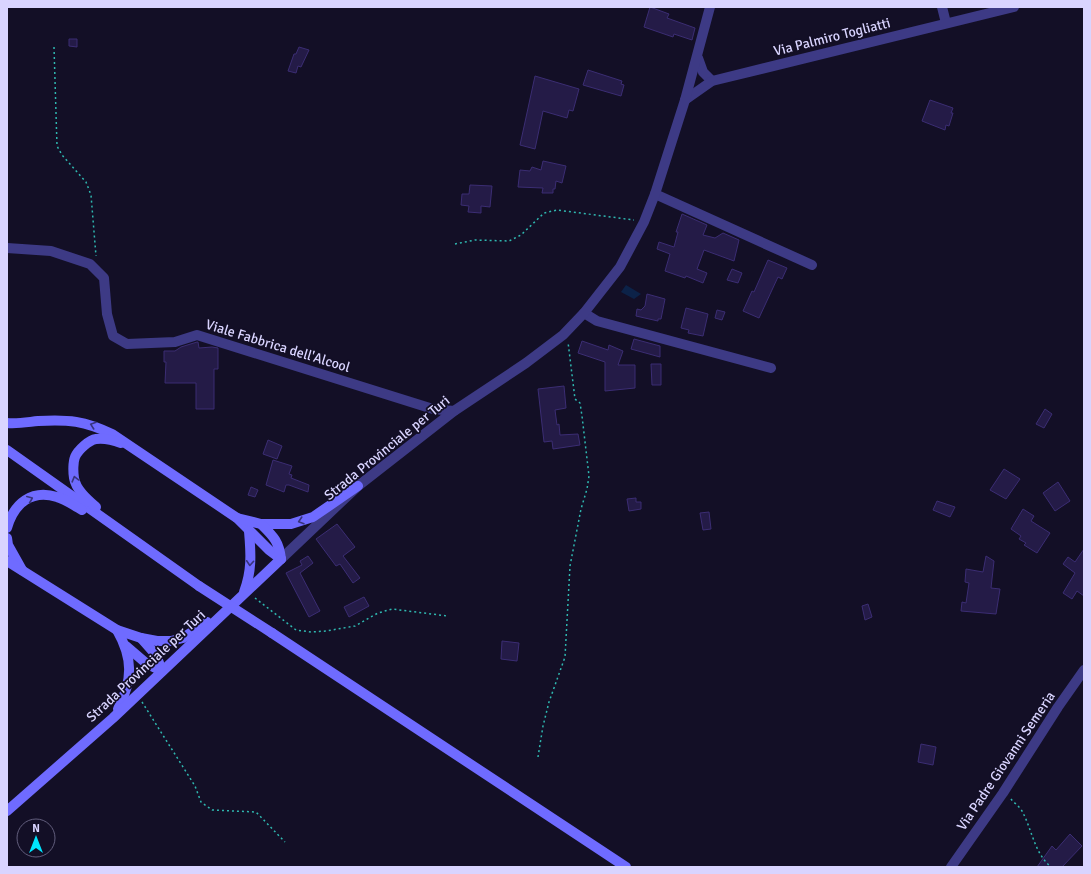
<svg xmlns="http://www.w3.org/2000/svg" width="1091" height="874" font-family="Signika,sans-serif">
  <style>
    .water { fill: #0c2248 }
    .building { fill: #241b47; stroke: #3b2d73 }
    .lines { fill: none; stroke-linecap: round; stroke-linejoin: round }
    .path { stroke: #2fb8b0; stroke-width: 1.5; stroke-dasharray: 2 3; stroke-linecap: butt }
    .minor { stroke: #3d3a85; stroke-width: 10 }
    .tertiary { stroke: #3d3a85; stroke-width: 10 }
    .secondary { stroke: #6f6bff; stroke-width: 10 }
    .secondary-bridge { stroke: #6f6bff; stroke-width: 10 }
    .oneway { stroke: #38347d }
    .labels { text-anchor: middle; dominant-baseline: central; stroke-width: 3.5; stroke-linejoin: round; paint-order: stroke }
    .street-label { font-size: 14px; fill: #d9d4ff; stroke: #130f26 }
  </style>
  <rect width="100%" height="100%" fill="#130f26"/>
  <path class="water" d="M626,285L641,294L634,299L621,292Z"/>
  <g class="building">
    <path d="M650,7L669,14L667,18L695,28L692,40L674,34L673,37L644,27Z"/>
    <path d="M69,39H77V47L69,46Z"/>
    <path d="M299,47L309,50L301,67L298,66L296,73L288,71L294,54H296Z"/>
    <path d="M588,70L622,81L621,84L624,85L621,96L583,85Z"/>
    <path d="M535,76L579,89L573,111L569,110L567,118L543,111L535,149L520,145Z"/>
    <path d="M930,100L953,108L951,113H953L949,126L946,125L945,130L922,121Z"/>
    <path d="M543,161L566,166L562,183L556,181L555,189H553V193H542L543,188L518,187L520,170L530,171L532,167L541,170Z"/>
    <path d="M470,185L492,186L490,207L481,206V213L468,212L469,206L461,205L462,194H469Z"/>
    <path d="M682,214L707,225L703,235L715,238L723,233L739,240L734,261L704,250L697,269L707,273L703,283L686,276L685,278L665,271L670,254L657,249L659,242L674,247L678,232H676Z"/>
    <path d="M768,260L787,268L782,279L778,277L759,318L743,311L752,291L754,292Z"/>
    <path d="M732,269L742,273L738,283L727,280Z"/>
    <path d="M647,294L665,299L661,319H658V321L636,316L637,309L641,310L645,306Z"/>
    <path d="M686,308L708,314L703,336L688,333L689,330L681,328Z"/>
    <path d="M717,310L725,312L722,320L715,318Z"/>
    <path d="M634,339L660,346V357L631,349Z"/>
    <path d="M582,341L608,350L609,345L623,351L618,365H635V388L605,391V362L578,353Z"/>
    <path d="M197,342H198L199,348L212,347L218,348V369H214V409H196V383H165L166,362H164V351H175L181,347Z"/>
    <path d="M651,364H661V385H652Z"/>
    <path d="M564,386L566,408L555,410L557,425L559,424L560,435L578,434L580,445L553,449L552,441L544,442L538,389Z"/>
    <path d="M1045,409L1052,414L1044,428L1036,424Z"/>
    <path d="M268,440L282,446L277,459L263,454Z"/>
    <path d="M273,460L292,466L289,474L292,475L291,478L309,485L308,492L289,485H286L284,492L266,485Z"/>
    <path d="M1004,469L1020,479L1006,499L990,490Z"/>
    <path d="M1058,482L1070,501L1055,511L1043,493Z"/>
    <path d="M251,487L258,490L255,497L248,495Z"/>
    <path d="M636,498V502H641V509L629,511L627,499Z"/>
    <path d="M937,501L955,507L950,517L933,510Z"/>
    <path d="M1023,509L1034,516L1031,521L1050,533L1037,553L1024,545L1026,543L1019,539L1021,536L1011,529Z"/>
    <path d="M709,512L711,529L703,530L700,513Z"/>
    <path d="M337,524L355,547L343,556L360,578L353,583L340,564L336,566L316,539Z"/>
    <path d="M1084,549V596L1077,591L1072,599L1063,593L1075,573L1063,564L1068,557L1075,562Z"/>
    <path d="M308,556L313,563L300,573L320,611L309,617L286,573L302,565L300,561Z"/>
    <path d="M986,556L994,561L991,588L1000,589L996,614L961,611L962,602L966,603L969,583L965,582L966,569L983,572Z"/>
    <path d="M364,597L369,606L349,617L344,607Z"/>
    <path d="M868,604L872,617L865,620L862,606Z"/>
    <path d="M502,641L519,643L517,661L501,659Z"/>
    <path d="M921,744L936,747L933,765L918,762Z"/>
    <path d="M1070,834L1082,846L1062,867H1037L1052,846L1056,850Z"/>
  </g>
  <g class="lines">
    <g class="path">
      <path d="M54,47L57,146L62,155L86,182L91,195L96,256"/>
      <path d="M455,244L475,240L509,241L521,235L544,213L557,210L634,220"/>
      <path d="M255,598L296,630L311,632L326,631L355,626L378,613L392,609L447,616"/>
      <path d="M142,702L195,786L201,802L212,810L256,812L285,842"/>
      <path d="M538,757L543,726L549,702L565,657L570,566L581,509L587,489L589,476L582,416L580,403L575,399L568,342"/>
      <path d="M1011,799C1014,803 1019,806 1022,811C1032,829 1034,853 1051,867"/>
    </g>
    <g class="minor">
      <path d="M942,7L946,23"/>
      <path d="M655,194L812,265"/>
      <path d="M7,248L51,251L90,264L104,278L107,314L113,336L127,344L175,342L197,335L433,409L454,411"/>
      <path d="M584,313L597,321L771,368"/>
      <path d="M951,867L1003,793L1058,707L1084,670"/>
    </g>
    <g class="tertiary">
      <path d="M698,58L703,72L712,81"/>
      <path d="M685,100L712,81L1014,7"/>
      <path d="M281,559L358,486L454,411L526,363L563,335L584,313L620,267L644,222L655,194L685,100L710,7"/>
    </g>
    <g class="secondary">
      <path d="M7,423C18,424 28,422 38,421C68,419 85,421 112,434L237,518L269,550L281,559"/>
      <path d="M7,450L199,586"/>
      <path d="M96,507C88,500 76,490 74,478C73,472 73,462 75,457C78,450 89,440 96,439C104,438 113,440 121,443"/>
      <path d="M237,518L261,524H291L313,517L358,486"/>
      <path d="M261,524C273,536 279,541 281,559"/>
      <path d="M7,528C14,503 32,489 57,497C66,499 74,506 82,510"/>
      <path d="M7,538L8,545L22,570"/>
      <path d="M7,561L117,630L141,638L157,641H171L183,638L207,622"/>
      <path d="M244,592C252,571 251,554 249,531"/>
      <path d="M117,630C133,658 133,680 118,709"/>
      <path d="M272,633L626,867"/>
      <path d="M141,638L156,655L162,671"/>
      <path d="M126,646L147,664L162,671"/>
      <path d="M7,811L113,718L281,559"/>
    </g>
    <path class="secondary-bridge" d="M199,586L272,633"/>
  </g>
  <defs><path id="oneway-chevron" d="M-2-3.5L2.5 0L-2 3.5" fill="none" stroke-width="1.6" stroke-linecap="round" stroke-linejoin="round"/></defs>
  <g class="oneway">
    <use href="#oneway-chevron" transform="translate(93 425) rotate(-161)"/>
    <use href="#oneway-chevron" transform="translate(75 479) rotate(-105)"/>
    <use href="#oneway-chevron" transform="translate(30 499) rotate(-23)"/>
    <use href="#oneway-chevron" transform="translate(301 521) rotate(162)"/>
    <use href="#oneway-chevron" transform="translate(250 563) rotate(94)"/>
  </g>
  <g class="labels">
    <g class="street-label">
      <text transform="translate(832 37) rotate(-14)">Via Palmiro Togliatti</text>
      <text transform="translate(278 346) rotate(17)">Viale Fabbrica dell'Alcool</text>
      <text transform="translate(387 448) rotate(-39)">Strada Provinciale per Turi</text>
      <text transform="translate(146 666) rotate(-43)">Strada Provinciale per Turi</text>
      <text transform="translate(1006 761) rotate(-56)">Via Padre Giovanni Semeria</text>
    </g>
  </g>
  <rect width="1091" height="874" fill="none" stroke="#d9d4ff" stroke-width="16"/>
  <g transform="translate(36 838)"><circle r="19" fill="#130f26" stroke="#625e7d"/>
  <path d="M0-3L7 15L0 10L-7 15Z" fill="#00e5ff"/>
  <text y="-6" font-size="11" font-weight="bold" text-anchor="middle" fill="#d9d4ff">N</text>
  </g>
</svg>
